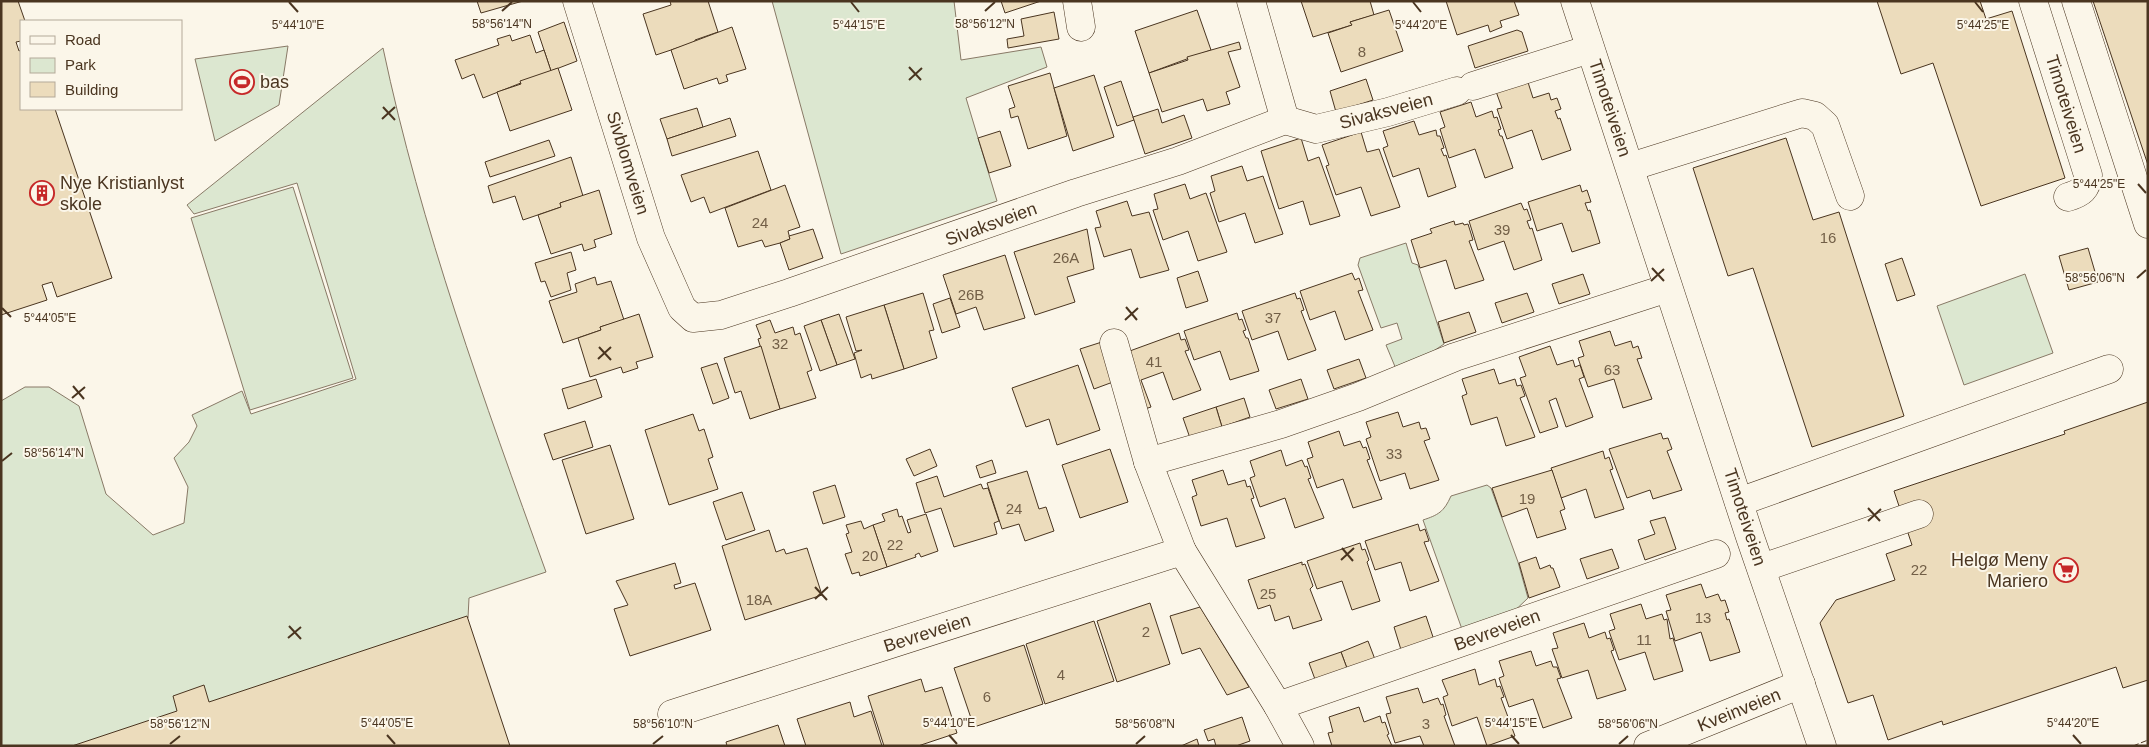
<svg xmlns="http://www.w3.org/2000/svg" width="2149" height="747" font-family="Helvetica,sans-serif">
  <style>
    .green { fill: #dce7d0; stroke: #887966 }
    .building { fill: #ecdcbc; stroke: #4a3520 }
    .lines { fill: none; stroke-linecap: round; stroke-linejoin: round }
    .minor-casing { stroke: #4a3520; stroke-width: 29 }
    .minor { stroke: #fbf6e9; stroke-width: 28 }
    .fence { stroke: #4a3520; stroke-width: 1; stroke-dasharray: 6 2.5; stroke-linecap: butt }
    .ticks { fill: none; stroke: #4a3520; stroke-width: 2 }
    .labels { text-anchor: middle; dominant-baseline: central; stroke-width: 4; stroke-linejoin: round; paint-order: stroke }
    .number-label { font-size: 15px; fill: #725f47 }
    .poi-label { font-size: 18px; fill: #4a3520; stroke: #fbf6e9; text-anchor: start }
    .street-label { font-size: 18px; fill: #4a3520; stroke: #fbf6e9 }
    .ticks-label { font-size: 12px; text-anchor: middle; fill: #4a3520; stroke: #fbf6e9; stroke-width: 4; stroke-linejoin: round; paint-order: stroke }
  </style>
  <rect width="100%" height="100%" fill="#fbf6e9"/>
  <g class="green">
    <path d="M772,1H954L961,60L1041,47L1047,67L966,98L997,201L841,254Z"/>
    <path d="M288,46L279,105L215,141L195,59Z"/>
    <path d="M383,48C421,228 484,400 546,572L469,598L468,618L88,746H1V401L25,387H49L79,406L106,494L153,535L184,523L188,487L174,458L189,442L197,426L192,415L242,391L251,414L356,379L297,183L194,214L187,205Z"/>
    <path d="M293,187L353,378L250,410L191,218Z"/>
    <path d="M1406,243L1412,263L1418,265L1444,344L1419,361L1396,369L1386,345L1402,339L1397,323L1381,328L1358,265L1360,258Z"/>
    <path d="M2025,274L2053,353L1964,385L1937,306Z"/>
    <path d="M1487,485L1491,488L1518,562L1528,598L1506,619L1463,632L1423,520C1438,515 1444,512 1451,496Z"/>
  </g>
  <g class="building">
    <path d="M1,1H18L25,21H21V41L16,42L19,51L21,50V109H55L112,278L57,297L52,282L42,285L47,300L1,315Z"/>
    <path d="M477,1H523L481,13Z"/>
    <path d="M670,1H708L718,32L695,40V42L656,55L643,14L671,5Z"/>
    <path d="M1001,1H1041L1005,13Z"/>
    <path d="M1301,1H1370L1374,15L1350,22L1352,25L1313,37Z"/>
    <path d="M1446,1H1514L1519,15L1500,21L1502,27L1490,32L1488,25L1457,35Z"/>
    <path d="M1877,1H1980L1986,19L2012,11L2065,178L1981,206L1933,63L1901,74Z"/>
    <path d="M2093,1H2148V165Z"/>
    <path d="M1197,10L1211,50L1149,73L1135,31Z"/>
    <path d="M1389,10L1403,51L1341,72L1328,33L1352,25L1350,22Z"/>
    <path d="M1054,12L1059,39L1008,48L1007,39L1024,36L1021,19Z"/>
    <path d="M564,22L577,61L551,71L538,32Z"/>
    <path d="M732,27L746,69L726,75L728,81L719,84L717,78L684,89L671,50Z"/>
    <path d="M1517,30L1522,32L1528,51L1475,68L1468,46Z"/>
    <path d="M510,35L512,41L530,35L536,53L544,50L551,71L483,98L474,74L462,79L455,60L499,45L497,39Z"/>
    <path d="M1239,42L1241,49L1228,52L1240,87L1226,92L1230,104L1207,111L1203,99L1162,112L1149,73L1188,60L1187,57Z"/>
    <path d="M558,68L572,110L510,131L497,92L521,84L520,81Z"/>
    <path d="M1050,73L1067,136L1028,149L1018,116L1011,118L1009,109L1015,107L1008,86Z"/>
    <path d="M1094,75L1114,137L1073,151L1054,88Z"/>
    <path d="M1526,76L1533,98L1549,93L1551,100L1557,98L1561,109L1555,111L1558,119L1560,118L1571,150L1542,160L1532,130L1507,139L1497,109L1502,108L1494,86Z"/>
    <path d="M1366,79L1373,100L1336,112L1330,91Z"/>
    <path d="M1121,81L1134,120L1117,126L1104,87Z"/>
    <path d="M1471,102L1476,117L1492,111L1494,118L1497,117L1501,129L1498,130L1500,136H1502L1513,168L1485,178L1475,149L1449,158L1440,129L1445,127L1440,112Z"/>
    <path d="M697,108L703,127L667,139L660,119Z"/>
    <path d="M1158,109L1162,123L1184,115L1192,138L1145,154L1133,117Z"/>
    <path d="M730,118L736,136L672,156L667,139Z"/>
    <path d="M1414,121L1419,135L1436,130L1437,136H1440L1444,148L1441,149L1444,156L1446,155L1456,187L1428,197L1419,168L1393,177L1383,148L1388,146L1383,131Z"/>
    <path d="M1000,131L1011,166L989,173L978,138Z"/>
    <path d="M1361,132L1367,152L1379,149L1400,207L1371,216L1361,187L1336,195L1326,166L1329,165L1322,145Z"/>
    <path d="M1301,138L1308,161L1319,157L1340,216L1310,225L1303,201L1279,209L1261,151Z"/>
    <path d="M1786,138L1813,220L1839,212L1904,416L1812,447L1753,268L1728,276L1693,168Z"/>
    <path d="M549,140L555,156L490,177L485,162Z"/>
    <path d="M758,151L771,190L710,213L704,197L691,202L681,175Z"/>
    <path d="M571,157L583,196L560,203L561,207L523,220L515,196L493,203L488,186Z"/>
    <path d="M1242,166L1247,181L1263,176L1283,234L1255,243L1245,213L1219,222L1210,193L1215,191L1211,176Z"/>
    <path d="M1185,184L1190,199L1206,193L1227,252L1198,261L1188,231L1163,240L1153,210L1158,209L1154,194Z"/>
    <path d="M785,185L800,227L788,231L790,239L780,243L765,247L762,240L738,247L725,208Z"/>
    <path d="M1580,185L1582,192L1587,190L1591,202L1585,203L1588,211L1590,210L1600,243L1572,252L1562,223L1537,231L1528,202Z"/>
    <path d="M599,190L612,234L594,240L596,247L584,251L582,244L551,254L538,215L561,207L560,203Z"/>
    <path d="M1127,201L1132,216L1149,212L1169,270L1140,278L1131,249L1104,257L1095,228L1101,227L1096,211Z"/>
    <path d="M1521,203L1524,210L1527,209L1531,220L1527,221L1530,229L1532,228L1542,260L1514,270L1504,241L1478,250L1469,221Z"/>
    <path d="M1454,221L1455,225L1463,223L1464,225L1468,224L1473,240L1469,241L1484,280L1455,289L1446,260L1420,268L1411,240L1432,233L1430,229Z"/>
    <path d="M813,229L823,258L789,270L780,243L790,239L789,236Z"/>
    <path d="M1087,229L1094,269L1067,277L1075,302L1035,315L1014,252Z"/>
    <path d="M2088,248L2098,282L2069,290L2059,256Z"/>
    <path d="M571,252L576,270L567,273L571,290L551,297L545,281L541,282L535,263Z"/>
    <path d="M1005,255L1025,318L984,330L976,307L956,314L943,275Z"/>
    <path d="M1902,258L1915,295L1897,301L1885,264Z"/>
    <path d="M1198,271L1208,301L1186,308L1177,278Z"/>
    <path d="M1352,273L1355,280L1359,278L1363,290L1358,291L1373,330L1345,340L1335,311L1310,320L1300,291Z"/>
    <path d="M1583,274L1590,294L1559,304L1552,284Z"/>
    <path d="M595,277L597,285L611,281L624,320L600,327L601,330L563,343L549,301L577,292L575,284Z"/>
    <path d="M923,293L934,330L929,331L937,358L904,369L884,305Z"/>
    <path d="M1295,293L1297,299L1300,298L1304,310L1301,311L1316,350L1288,360L1278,331L1252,340L1242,311Z"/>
    <path d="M1527,293L1534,312L1502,323L1495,303Z"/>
    <path d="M950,298L960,327L942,333L933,304Z"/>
    <path d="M884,305L904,369L872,379L871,374L861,378L854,353L862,350L856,351L846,317Z"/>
    <path d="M1469,312L1476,332L1444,343L1438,322Z"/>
    <path d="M1237,313L1239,320L1242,319L1246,330L1243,331L1246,338H1248L1259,371L1230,380L1220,351L1194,360L1184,331Z"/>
    <path d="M639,314L653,357L636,362L638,368L623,373L621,367L590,377L578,338L601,330L600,327Z"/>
    <path d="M839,314L855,359L837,365L821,320Z"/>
    <path d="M770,320L775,333L793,327L795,335L800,333L812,370L807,372L816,398L780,409L758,339L761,338L756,325Z"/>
    <path d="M821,320L837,365L820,371L804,326Z"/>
    <path d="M1610,331L1615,346L1631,341L1633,348L1638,346L1642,358L1637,359L1652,399L1623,408L1614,379L1588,387L1578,358L1584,356L1579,341Z"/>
    <path d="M1179,333L1181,340L1185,339L1189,350L1185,351L1201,390L1173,400L1163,372L1141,380L1151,407L1139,411L1127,352Z"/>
    <path d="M1105,341L1113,382L1094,389L1080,349Z"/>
    <path d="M761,346L780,409L750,419L741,391L735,393L724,358Z"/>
    <path d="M1550,346L1557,365L1573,360L1575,367L1580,365L1584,377L1579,379L1593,417L1566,427L1556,398L1549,401L1558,427L1540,433L1520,378L1526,376L1519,357Z"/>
    <path d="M1359,359L1366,378L1334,389L1327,370Z"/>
    <path d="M717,363L729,398L713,404L701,368Z"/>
    <path d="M1078,365L1100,430L1057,445L1049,419L1026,427L1012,388Z"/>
    <path d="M1494,369L1499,384L1515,379L1517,386L1521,385L1525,396L1520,398L1535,437L1506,446L1497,417L1471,425L1462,396L1467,394L1462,379Z"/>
    <path d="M596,379L602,397L568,409L562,389Z"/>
    <path d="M1301,379L1308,399L1276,409L1269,390Z"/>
    <path d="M1244,398L1250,417L1222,427L1216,407Z"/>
    <path d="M2148,402V680L2123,688L2116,667L1943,725L1942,721L1888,740L1873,695L1848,703L1820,623L1836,600L1895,580L1886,554L1912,545L1894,491L2065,434L2064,431Z"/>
    <path d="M1216,407L1222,427L1190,438L1183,418Z"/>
    <path d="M1398,412L1403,427L1419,422L1421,429L1426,428L1430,439L1424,441L1439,480L1410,489L1405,473L1380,481L1366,439L1371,437L1366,422Z"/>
    <path d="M693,414L699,431L704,429L713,457L708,459L718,489L669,505L645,430Z"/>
    <path d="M585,421L593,447L553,460L544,434Z"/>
    <path d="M1339,431L1344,446L1360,441L1363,448L1366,447L1370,459L1367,460L1382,499L1353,508L1343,479L1317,488L1307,459L1313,457L1308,442Z"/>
    <path d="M1661,433L1663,439L1668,438L1672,449L1667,451L1682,490L1653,499L1650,490L1627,498L1609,449Z"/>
    <path d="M610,445L634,519L586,534L562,460Z"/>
    <path d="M930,449L937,466L914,476L906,459Z"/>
    <path d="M1110,449L1128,502L1080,518L1062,465Z"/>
    <path d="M1281,450L1286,466L1302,460L1305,467L1307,466L1311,478L1308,479L1324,518L1295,528L1285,498L1260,507L1250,478L1255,476L1250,461Z"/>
    <path d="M1603,451L1605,459L1609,457L1613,469L1610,470L1624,509L1595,518L1586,489L1561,498L1551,468Z"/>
    <path d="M992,460L996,473L980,478L976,466Z"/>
    <path d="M1223,470L1228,485L1245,480L1247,487L1250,486L1254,498L1251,499L1265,538L1236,547L1227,518L1201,526L1192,497L1197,495L1192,480Z"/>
    <path d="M1552,470L1565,509L1560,511L1566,529L1537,538L1527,508L1502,517L1492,488Z"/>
    <path d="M1027,471L1039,509L1046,507L1054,531L1025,541L1019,524L1002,529L987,483Z"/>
    <path d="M937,476L944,497L981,484L983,489L988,488L999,521L994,523L997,534L954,547L941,508L925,513L916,483Z"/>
    <path d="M835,485L845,517L823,524L813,492Z"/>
    <path d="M742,492L755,530L726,540L713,502Z"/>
    <path d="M897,509L899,517L902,516L908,533L911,532L907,520L926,514L938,551L921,557L919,553L915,555L916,557L887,567L873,525L885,521L882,514Z"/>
    <path d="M1665,517L1676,549L1645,560L1638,540L1655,534L1650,521Z"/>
    <path d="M861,521L864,529L873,525L887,567L860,576L859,572L852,574L845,554L852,552L846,534L849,533L846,525Z"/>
    <path d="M1418,524L1420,531L1425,529L1429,541L1424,542L1439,581L1410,591L1401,562L1375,570L1365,541Z"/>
    <path d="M769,530L776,552L784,549L786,554L807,548L822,595L745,620L722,546Z"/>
    <path d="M1360,543L1362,550L1365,549L1369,560L1367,562L1380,601L1352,610L1342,581L1317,589L1307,561Z"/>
    <path d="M1612,549L1619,568L1587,579L1580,559Z"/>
    <path d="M1536,557L1540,569L1550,565L1551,568H1553L1560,587L1529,598L1519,563Z"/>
    <path d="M1302,562V565L1305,564L1313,586L1310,589L1322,620L1293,629L1289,616L1275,621L1270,605L1258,609L1248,580Z"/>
    <path d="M675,563L681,583L674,585L675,589L695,583L711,630L630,656L614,609L628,605L616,581Z"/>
    <path d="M1701,584L1706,598L1718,594L1721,601L1725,600L1729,612L1725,613L1727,620L1729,619L1740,652L1710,661L1701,632L1675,641L1666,611L1671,610L1666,595Z"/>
    <path d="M1150,603L1170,664L1117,682L1097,621Z"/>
    <path d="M1641,604L1646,619L1662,614L1664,620L1667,619L1670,639L1673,638L1683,671L1654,680L1645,652L1619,660L1609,631L1615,629L1610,614Z"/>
    <path d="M1200,607L1249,687L1227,695L1200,648L1182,654L1170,616Z"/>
    <path d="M467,616L510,746H72L177,711L173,696L204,685L209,702Z"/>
    <path d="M1426,616L1435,643L1402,653L1394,627Z"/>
    <path d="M1094,621L1114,681L1045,704L1026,644Z"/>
    <path d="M1584,623L1589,638L1605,632L1607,639L1610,638L1614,650L1611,651L1626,690L1597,699L1588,670L1562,678L1552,649L1558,648L1553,633Z"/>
    <path d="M1368,641L1376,662L1348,671L1341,652Z"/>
    <path d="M1024,645L1043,704L974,727L954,668Z"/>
    <path d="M1531,651L1536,666L1551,661L1553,667H1557L1561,678L1557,679L1572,718L1543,728L1533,699L1509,707L1499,678L1504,676L1499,661Z"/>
    <path d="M1341,652L1348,671L1316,682L1309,663Z"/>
    <path d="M1475,669L1479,685L1495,679L1497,687L1500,686L1504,697L1501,698L1515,736L1487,746L1477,717L1452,726L1443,697L1448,695L1442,680Z"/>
    <path d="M921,679L925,692L942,687L957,733L918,746H884L868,696Z"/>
    <path d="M1418,688L1423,703L1438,698L1441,705L1443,704L1446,715L1444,716L1455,746H1424L1420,736L1395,743L1386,714L1391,713L1386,697Z"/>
    <path d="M850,702L854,717L871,711L882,746H806L797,719Z"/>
    <path d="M1359,707L1364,722L1380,716L1382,723L1385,722L1389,734L1387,735L1392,746H1332L1328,733L1333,732L1329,717Z"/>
    <path d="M1242,717L1250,741L1236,746H1216L1214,739L1208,741L1204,730Z"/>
    <path d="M778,725L785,746H727L726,742Z"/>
    <path d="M1197,739L1199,746H1181Z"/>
  </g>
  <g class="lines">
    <defs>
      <g id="minor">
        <path d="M577,1L651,238L682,308L693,318L721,315L789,293L1076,193L1178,161L1285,120L1251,1"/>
        <path d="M1077,1L1081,27"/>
        <path d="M1575,1L1750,537L1822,746"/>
        <path d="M2033,1L2088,175C2087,189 2081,193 2068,197"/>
        <path d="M2076,1L2148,224"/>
        <path d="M1473,86L1590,49"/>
        <path d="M1285,120L1316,129L1388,112L1457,91"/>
        <path d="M1630,167L1802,113L1815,116L1825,125L1850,196"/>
        <path d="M1114,343L1148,462"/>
        <path d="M1739,502L2109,369"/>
        <path d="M1182,551L1148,462L1281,424L1358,397L1455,357L1668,288"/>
        <path d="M1762,568L1919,514"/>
        <path d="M1278,706L1716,554"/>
        <path d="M672,714L1182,551L1278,706L1300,746"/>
        <path d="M1648,746L1801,684"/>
      </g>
    </defs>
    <use href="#minor" class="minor-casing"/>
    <use href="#minor" class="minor"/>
    <path class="fence" d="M2133,746L2148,740"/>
  </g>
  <path class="ticks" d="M289,2L298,12M851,2L859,12M1413,2L1421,12M1975,2L1983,12M502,11L512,2M985,11L995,2M909,67L921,80M909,80L922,68M383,107L395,120M382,119L395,107M2138,184L2146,193M1652,268L1664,281M2137,278L2146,270M1651,281L1664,269M1126,307L1137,320M2,308L11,317M1125,320L1138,308M599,347L611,360M598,359L611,347M73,386L84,399M72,398L85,387M2,461L12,453M1868,508L1880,521M1868,521L1881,509M1342,548L1353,561M1341,560L1354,548M815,587L827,600M815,599L828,587M289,626L301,639M288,638L301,627M387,735L395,744M949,735L957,744M1511,735L1519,744M2073,735L2081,744M170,744L180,736M653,744L663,736M1136,744L1145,736M1619,744L1628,736"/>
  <defs>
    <symbol id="stadium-ring" viewBox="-11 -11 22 22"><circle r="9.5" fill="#fbf6e9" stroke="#c62828" stroke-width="1.5"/><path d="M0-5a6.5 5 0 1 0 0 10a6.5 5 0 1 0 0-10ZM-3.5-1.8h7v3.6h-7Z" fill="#c62828"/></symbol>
    <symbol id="building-ring" viewBox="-11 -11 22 22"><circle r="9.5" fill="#fbf6e9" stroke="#c62828" stroke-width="1.5"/><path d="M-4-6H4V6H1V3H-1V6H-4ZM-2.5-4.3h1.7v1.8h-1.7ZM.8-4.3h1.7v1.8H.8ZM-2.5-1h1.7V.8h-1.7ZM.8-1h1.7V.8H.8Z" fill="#c62828"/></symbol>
    <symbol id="supermarket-ring" viewBox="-11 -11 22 22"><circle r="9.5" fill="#fbf6e9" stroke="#c62828" stroke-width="1.5"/><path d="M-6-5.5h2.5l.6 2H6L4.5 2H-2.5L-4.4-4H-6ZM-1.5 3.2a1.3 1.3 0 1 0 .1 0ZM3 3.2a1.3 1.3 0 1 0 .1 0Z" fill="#c62828"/></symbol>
  </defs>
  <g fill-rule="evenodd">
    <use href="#stadium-ring" x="228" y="68" width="28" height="28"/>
    <use href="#building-ring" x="28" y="179" width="28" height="28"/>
    <use href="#supermarket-ring" x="2052" y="556" width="28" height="28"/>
  </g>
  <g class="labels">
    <g class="number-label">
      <text x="1362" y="51">8</text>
      <text x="760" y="222">24</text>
      <text x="1502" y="229">39</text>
      <text x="1828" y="237">16</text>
      <text x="1066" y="257">26A</text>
      <text x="971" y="294">26B</text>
      <text x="1273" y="317">37</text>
      <text x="780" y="343">32</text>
      <text x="1154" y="361">41</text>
      <text x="1612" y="369">63</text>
      <text x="1394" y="453">33</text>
      <text x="1527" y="498">19</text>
      <text x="1014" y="508">24</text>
      <text x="895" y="544">22</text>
      <text x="870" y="555">20</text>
      <text x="1919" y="569">22</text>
      <text x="1268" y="593">25</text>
      <text x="759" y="599">18A</text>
      <text x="1703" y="617">13</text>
      <text x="1146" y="631">2</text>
      <text x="1644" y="639">11</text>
      <text x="1061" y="674">4</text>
      <text x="987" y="696">6</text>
      <text x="1426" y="723">3</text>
    </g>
    <g class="poi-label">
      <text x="260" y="82">bas</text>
      <text x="60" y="183">Nye Kristianlyst<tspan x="60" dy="21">skole</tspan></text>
      <text x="2048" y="560" text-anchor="end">Helgø Meny<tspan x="2048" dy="21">Mariero</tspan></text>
    </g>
    <g class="street-label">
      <text transform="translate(2066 104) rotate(73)">Timoteiveien</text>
      <text transform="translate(1610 108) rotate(72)">Timoteiveien</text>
      <text transform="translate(1386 111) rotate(-15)">Sivaksveien</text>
      <text transform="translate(628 163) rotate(73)">Sivblomveien</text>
      <text transform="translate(991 224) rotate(-20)">Sivaksveien</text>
      <text transform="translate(1745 517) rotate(72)">Timoteiveien</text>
      <text transform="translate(1497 630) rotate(-20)">Bevreveien</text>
      <text transform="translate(927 633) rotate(-18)">Bevreveien</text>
      <text transform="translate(1739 710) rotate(-22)">Kveinveien</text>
    </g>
  </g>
  <g class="ticks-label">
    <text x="985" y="28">58°56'12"N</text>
    <text x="502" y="28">58°56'14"N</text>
    <text x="1983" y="29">5°44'25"E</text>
    <text x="298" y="29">5°44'10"E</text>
    <text x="859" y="29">5°44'15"E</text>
    <text x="1421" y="29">5°44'20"E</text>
    <text x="2099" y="188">5°44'25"E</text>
    <text x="2095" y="282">58°56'06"N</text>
    <text x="50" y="322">5°44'05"E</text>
    <text x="54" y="457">58°56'14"N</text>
    <text x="387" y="727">5°44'05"E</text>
    <text x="949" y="727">5°44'10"E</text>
    <text x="1511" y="727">5°44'15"E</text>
    <text x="2073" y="727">5°44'20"E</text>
    <text x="180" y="728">58°56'12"N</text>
    <text x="663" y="728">58°56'10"N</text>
    <text x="1145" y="728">58°56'08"N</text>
    <text x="1628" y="728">58°56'06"N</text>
  </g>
  <rect width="2149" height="747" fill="none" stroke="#4a3520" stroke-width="5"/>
  <rect x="20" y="20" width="162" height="90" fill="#fbf6e9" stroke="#b4a999"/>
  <rect x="30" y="36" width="25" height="8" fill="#fbf6e9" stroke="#b4a999"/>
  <text x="65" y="45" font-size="15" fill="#4a3520">Road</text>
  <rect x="30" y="58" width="25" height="15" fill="#dce7d0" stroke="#b4a999"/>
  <text x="65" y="70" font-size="15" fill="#4a3520">Park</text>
  <rect x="30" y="82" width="25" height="15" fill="#ecdcbc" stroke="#b4a999"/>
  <text x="65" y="95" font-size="15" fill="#4a3520">Building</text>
</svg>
